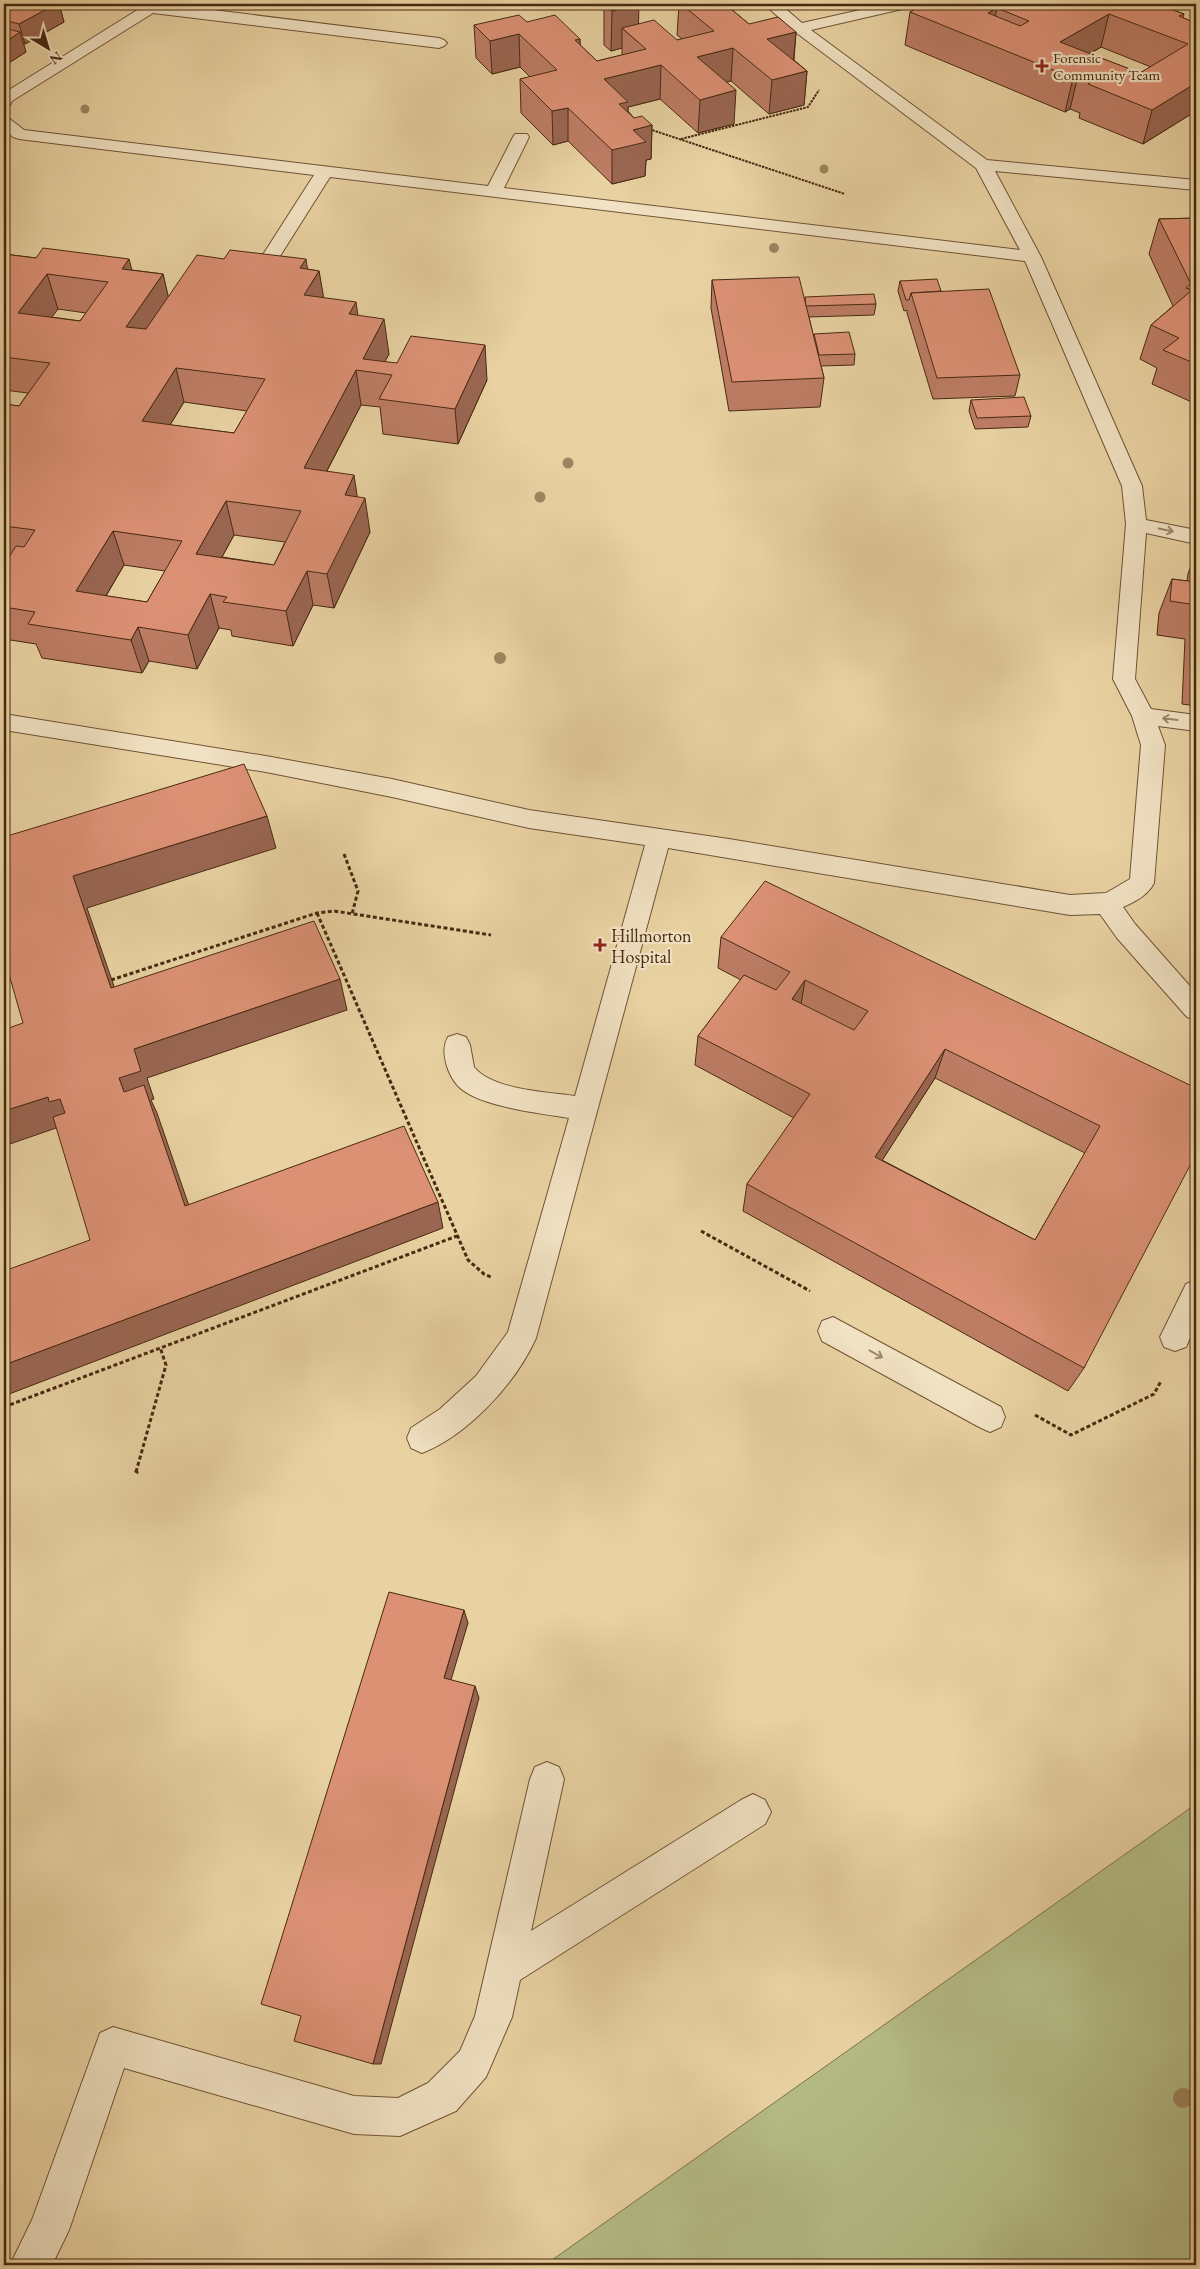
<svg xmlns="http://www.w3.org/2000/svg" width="1200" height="2269" font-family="'EB Garamond',serif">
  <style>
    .green { fill: #b5bc86; stroke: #7e724c }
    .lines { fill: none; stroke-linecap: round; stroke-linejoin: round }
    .service-casing { stroke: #705335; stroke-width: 2 }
    .path-far2 { stroke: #482911; stroke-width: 2; stroke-dasharray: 2.5 1; stroke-linecap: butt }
    .path-far1 { stroke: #482911; stroke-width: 3; stroke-dasharray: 4 2.5; stroke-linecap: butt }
    .path { stroke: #482911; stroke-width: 4; stroke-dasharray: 5 3; stroke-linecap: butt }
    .service { fill: #f1e2c3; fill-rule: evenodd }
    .tree { fill: #9d855f }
    .wall { fill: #bd7d65; stroke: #482911; fill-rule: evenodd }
    .shaded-wall { fill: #9a6652; stroke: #482911 }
    .building { fill: #dc9175; stroke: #482911; fill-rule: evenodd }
    .oneway { stroke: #9c866a }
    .poi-dot { fill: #8f2418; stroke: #f1e2c3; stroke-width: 2 }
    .labels { text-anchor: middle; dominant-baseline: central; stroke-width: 4.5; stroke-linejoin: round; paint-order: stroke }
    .far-poi-label { font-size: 15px; fill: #482911; stroke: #f1e2c3; text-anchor: start }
    .poi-label { font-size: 18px; fill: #482911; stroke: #f1e2c3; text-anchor: start }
  </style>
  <rect width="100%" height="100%" fill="#e9d2a2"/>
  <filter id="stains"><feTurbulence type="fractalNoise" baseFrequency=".004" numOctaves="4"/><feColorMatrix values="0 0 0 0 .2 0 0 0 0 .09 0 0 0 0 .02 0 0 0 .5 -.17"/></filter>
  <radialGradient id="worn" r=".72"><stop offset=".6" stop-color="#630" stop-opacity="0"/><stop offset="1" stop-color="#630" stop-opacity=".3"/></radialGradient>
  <path class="green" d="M1196,1804V2265H545Z"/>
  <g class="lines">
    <defs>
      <g id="service">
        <path d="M147,4H164L439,38L444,40L447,43L444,46L439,48L153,13L12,101L10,105L4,107V93Z"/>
        <path d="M764,4H780L802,23L887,4H913L911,7L811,30L987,160L1196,180V190L995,171L1041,257L1142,486L1146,520L1196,530V544L1146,533L1135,679L1151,709L1196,715V731L1158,726L1165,745L1154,883C1148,895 1135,902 1123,907L1135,924L1196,993V1020L1187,1017L1117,938L1100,914L1070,915L668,848L536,1338C516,1383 468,1435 422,1453L411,1448L407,1438L411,1428L440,1409L476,1376L508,1332L569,1118C540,1113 480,1107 459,1087C453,1081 448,1071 446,1063C444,1054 443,1046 448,1037L457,1034L466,1037L470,1045L474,1067C492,1090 548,1092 575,1096L645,845L529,828L392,797L266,772L4,730V714L266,756L392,779L529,810L729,839L1070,895L1106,893L1130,879L1141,745L1132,716L1113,679L1126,524L1122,486L1025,261L330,177L275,264L272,268H260L257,264L314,175L19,139L13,137L4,130V117L10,119L24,130L488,186L513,137L515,134H527L529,137L504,188L1020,250L976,168L794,31Z"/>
        <path d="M1196,1280V1324L1186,1347L1175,1351L1164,1347L1160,1337L1186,1284Z"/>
        <path d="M833,1317L1001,1407L1005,1417L1001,1427L990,1432L979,1427L822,1341L818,1331L822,1321Z"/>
        <path d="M547,1762L559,1767L564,1779L531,1931L741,1800L753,1794L765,1800L771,1812L765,1824L520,1980L512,2017L486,2077L456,2111L400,2136L354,2134L124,2068L69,2230L52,2265H10L32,2220L100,2033L113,2027L354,2096L398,2098L428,2083L460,2051L475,2016L530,1779L535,1767Z"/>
      </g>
    </defs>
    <use href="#service" class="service-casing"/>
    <g class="path-far2">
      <path d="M649,129L845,194"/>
      <path d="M681,139L808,107L819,90"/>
    </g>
    <g class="path-far1">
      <path d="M344,854L358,891L352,914"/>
      <path d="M317,913L468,1260L484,1274L491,1277"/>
      <path d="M111,980L317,913L334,911L491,935"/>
      <path d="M701,1231L810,1291"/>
      <path d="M4,1407L457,1236"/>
      <path d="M1035,1415L1071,1435L1154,1394L1161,1381"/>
      <path d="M136,1472L166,1365L160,1347"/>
    </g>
    <path class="path" d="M136,1473L137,1471"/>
    <use href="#service" class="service"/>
  </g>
  <g class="tree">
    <circle cx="85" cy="109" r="4.5"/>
    <circle cx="824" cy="169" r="4.5"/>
    <circle cx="774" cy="248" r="5"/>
    <circle cx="568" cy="463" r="5.5"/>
    <circle cx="540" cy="497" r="5.5"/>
    <circle cx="500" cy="658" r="6"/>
    <circle cx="1183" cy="2098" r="10"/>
  </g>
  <g class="wall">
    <path d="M4,4H59L64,22L25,44H23L26,52L4,66Z"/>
    <path d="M590,4H606L605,5L638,24L677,40L682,39L677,35L679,4H725L749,24L796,32L794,60L807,71L804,105L769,114L731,81L727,82L734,124L698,133L660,99L628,107V111L634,118L652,125L651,159L646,160L645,176L612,184L568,141L553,145L521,113L520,79L530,77L520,67L492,74L476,58L474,25L527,22L580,39V45L597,61L622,55V48L611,51L604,45V5L602,7Z"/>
    <path d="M971,4H1157L1184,14L1183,18L1193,22L1196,20V111L1143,144L1079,118L1080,113L1070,109L1065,112L905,45L910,12L970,6ZM1101,47L1151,67L1140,73L1090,54Z"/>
    <path d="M1196,218V404L1152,384L1157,368L1140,359L1151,325L1173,306L1149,254L1159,219Z"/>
    <path d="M4,254L163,274L168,297L307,269L319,271L323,298L358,316L389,354L384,362L487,380L458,444L383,434L380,407L361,405L327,471L358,497L370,532L334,608L313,605L293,646L232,636L231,630L219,628L197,669L149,661L142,673L42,658L36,644L4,639V565L8,559L4,558V404L19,406L28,393L4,390ZM58,309L86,313L80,321L51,317ZM184,402L247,411L234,433L170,425ZM234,535L285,542L274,565L222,557ZM124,565L165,571L147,602L106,596Z"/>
    <path d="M712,280L804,298L876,304L874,315L809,317L813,335L855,354L854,365L821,366L824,378L820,407L729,411L711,308Z"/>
    <path d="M900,281L941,291L1020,375L1015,396L933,399L907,313V310L904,311L898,291Z"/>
    <path d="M971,400L1031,416L1028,427L975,429L969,411Z"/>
    <path d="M1196,552V706L1182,704L1185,639L1157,635L1159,613L1172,579L1187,581L1188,574Z"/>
    <path d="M721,937L1196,1088L1084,1368L1068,1391L743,1211L747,1184L794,1118L695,1065L698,1036L741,980L718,968ZM935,1078L1085,1153L1035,1240L882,1160Z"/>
  </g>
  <g class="shaded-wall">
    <path d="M56,4H59L64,22L25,44L19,24Z"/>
    <path d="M639,4L638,42L622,28V48L611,51L612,11Z"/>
    <path d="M997,8L991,41L988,13Z"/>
    <path d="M1109,14L1101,47L1058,72L1060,42Z"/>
    <path d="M20,32L26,52L4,66V43Z"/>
    <path d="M796,32L793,65L767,39Z"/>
    <path d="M519,34L520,67L492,74L490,41Z"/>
    <path d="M580,39V72L575,40Z"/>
    <path d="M733,48L731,81L696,90L697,57Z"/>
    <path d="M661,65L660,99L628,107L627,136L604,79Z"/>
    <path d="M807,71L804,105L769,114L772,80Z"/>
    <path d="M1078,76L1070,109L1065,112L1073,78Z"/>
    <path d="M1196,83V111L1143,144L1152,110Z"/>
    <path d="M736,90L734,124L698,133L700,100Z"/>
    <path d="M568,108V141L553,145L552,111Z"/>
    <path d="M652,125L651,159L646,160L645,176L612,184V150L633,130Z"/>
    <path d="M129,259L138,293L122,269Z"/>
    <path d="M306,259L310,286L319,271L325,305L310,330L300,268Z"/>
    <path d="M47,274L58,309L29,348L18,313Z"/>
    <path d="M163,274L171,308L135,361L126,327Z"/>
    <path d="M356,302L361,337L349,314Z"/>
    <path d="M384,319L389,354L379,373L363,359Z"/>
    <path d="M485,345L487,380L458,444L455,409Z"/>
    <path d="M176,368L184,402L151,456L142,421Z"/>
    <path d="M356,370L361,405L310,503L304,468Z"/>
    <path d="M354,475L359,508L365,498L370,532L334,608L327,574L345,495Z"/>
    <path d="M226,501L234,535L205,588L196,554Z"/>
    <path d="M113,531L124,565L88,626L76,591Z"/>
    <path d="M307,571L313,605L293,646L286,611Z"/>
    <path d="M210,594L219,628L197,669L188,635Z"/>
    <path d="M138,627L149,661L142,673L131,640Z"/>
    <path d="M267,816L276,848L87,908L125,1018L111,988L73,876Z"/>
    <path d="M340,979L347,1010L147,1078L154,1099L151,1100L157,1113L198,1232L124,1092L119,1078L134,1049Z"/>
    <path d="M805,980L800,1011L792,999Z"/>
    <path d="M945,1049L935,1078L867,1184L875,1157Z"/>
    <path d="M48,1097L60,1099L76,1127L62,1126L4,1146V1111Z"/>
    <path d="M438,1202L443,1228L4,1396V1365Z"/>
    <path d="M464,1610L468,1623L448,1690L444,1678Z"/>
    <path d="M475,1686L479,1698L381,2064H373Z"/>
  </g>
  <g class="building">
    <path d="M4,4H56L19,24L4,20Z"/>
    <path d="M608,4H639L612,11L604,5Z"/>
    <path d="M681,4H725L749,24L778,17L796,32L767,39L807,71L772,80L733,48L697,57L736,90L700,100L661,65L604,79L628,102L619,104L634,118L642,116L652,125L633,130L646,142L612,150L568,108L552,111L520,79L557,70L519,34L490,41L474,25L519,15L527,22L555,15L580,39L575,40L597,61L646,49L622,28L654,20L677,40L714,31Z"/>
    <path d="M925,4H965L979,9L988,4H1157L1184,14L1179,16L1193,22L1196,20V83L1152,110L1088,84L1092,81L1078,76L1073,78L910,12ZM997,8L1029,21L1020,26L988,13ZM1109,14L1188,44L1140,73L1060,42Z"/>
    <path d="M4,28L20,32L4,43Z"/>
    <path d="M1196,218V364L1163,350L1179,338L1151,325L1192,290L1186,288L1191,284L1159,219Z"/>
    <path d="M43,248L129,259L122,269L163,274L126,327L146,329L197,255L224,259L230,250L306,259L300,268L319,271L304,295L356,302L349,314L384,319L363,359L397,363L411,336L485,345L455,409L379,399L392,375L356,370L304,468L354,475L345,495L365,498L327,574L307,571L286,611L223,602L227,597L210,594L188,635L138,627L131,640L28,624L35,612L4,607V565L16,546L24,547L35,530L4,526V404L19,406L50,363L4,357V254L36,258ZM47,274L108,282L80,321L18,313ZM176,368L265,379L234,433L142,421ZM226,501L301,511L274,565L196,554ZM113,531L182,541L147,602L76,591Z"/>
    <path d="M799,277L824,378L732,382L712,280Z"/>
    <path d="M937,279L941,291L911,293L909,300H906L900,281Z"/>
    <path d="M989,289L1020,375L937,378L911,293Z"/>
    <path d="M874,294L876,304L806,306L805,297Z"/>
    <path d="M849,332L855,354L819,355L814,334Z"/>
    <path d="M1024,397L1031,416L977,418L971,400Z"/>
    <path d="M1172,579L1196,582V605L1170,601Z"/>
    <path d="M244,764L267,816L73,876L111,988L314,921L340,979L134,1049L141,1071L119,1078L124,1092L144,1085L185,1206L404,1126L438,1202L4,1365V1271L90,1240L53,1117L65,1113L60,1099L49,1102L48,1097L4,1111V1022L6,1029L23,1023L4,957V837Z"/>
    <path d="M765,881L1196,1088V1154L1084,1368L747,1184L810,1094L698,1036L744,975L776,990L790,972L721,937ZM805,980L868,1011L854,1030L792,999ZM945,1049L1100,1126L1035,1240L875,1157Z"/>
    <path d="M389,1592L464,1610L444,1678L475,1686L373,2064L294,2041L301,2016L261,2004Z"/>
  </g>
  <defs><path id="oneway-shaft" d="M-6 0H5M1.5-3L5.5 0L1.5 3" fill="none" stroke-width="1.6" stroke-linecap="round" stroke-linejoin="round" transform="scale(1.25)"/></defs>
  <g class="oneway">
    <use href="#oneway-shaft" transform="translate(1166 530) rotate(12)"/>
    <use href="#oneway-shaft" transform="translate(1170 719) rotate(-173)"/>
    <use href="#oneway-shaft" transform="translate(876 1354) rotate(29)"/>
  </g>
  <g class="poi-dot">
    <path d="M1039.5 58.5h5v5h5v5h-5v5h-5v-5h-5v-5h5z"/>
    <path d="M597.5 937.5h5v5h5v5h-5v5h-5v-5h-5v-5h5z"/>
  </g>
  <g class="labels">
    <g class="far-poi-label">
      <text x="1053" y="57">Forensic<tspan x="1053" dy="17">Community Team</tspan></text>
    </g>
    <g class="poi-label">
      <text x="611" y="935">Hillmorton<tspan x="611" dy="21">Hospital</tspan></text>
    </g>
  </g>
  <rect width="1200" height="2269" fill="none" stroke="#e9d2a2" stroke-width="20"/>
  <rect x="5" y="5" width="1190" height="2259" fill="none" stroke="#482911" stroke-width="2.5"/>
  <rect x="10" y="10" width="1180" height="2249" fill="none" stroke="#482911"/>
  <g transform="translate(48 48) rotate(142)" stroke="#f1e2c3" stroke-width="4" paint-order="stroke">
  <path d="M0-4L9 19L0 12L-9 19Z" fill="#482911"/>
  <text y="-8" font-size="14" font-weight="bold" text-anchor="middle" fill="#482911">N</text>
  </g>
  <rect width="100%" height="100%" filter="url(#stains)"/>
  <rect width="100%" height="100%" fill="url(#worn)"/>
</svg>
